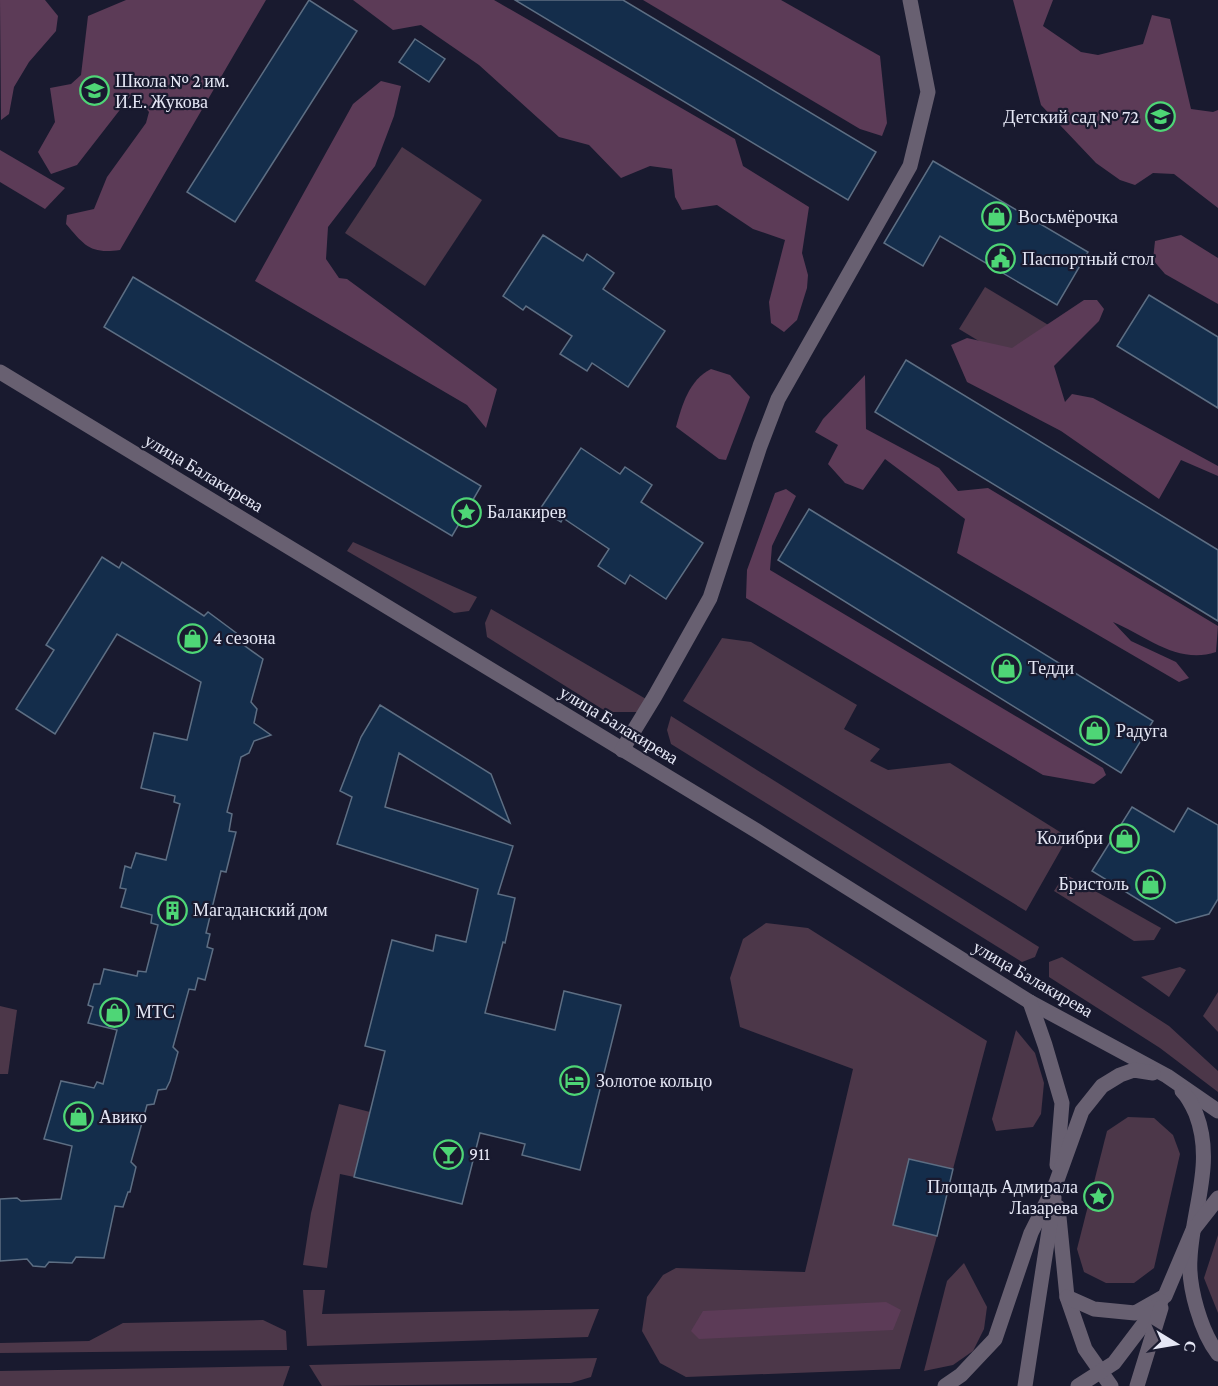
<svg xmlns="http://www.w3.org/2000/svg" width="1218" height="1386" font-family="'Crimson Pro',serif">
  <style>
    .green { fill: #4c3749 }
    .forest { fill: #5c3b57 }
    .building { fill: #142d4b; stroke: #5d6e83; stroke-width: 1.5 }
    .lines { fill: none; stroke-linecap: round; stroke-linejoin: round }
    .minor { stroke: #686071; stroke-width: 15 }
    .labels { text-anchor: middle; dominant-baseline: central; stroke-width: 4.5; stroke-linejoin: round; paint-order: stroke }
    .poi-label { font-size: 18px; fill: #e5e7f5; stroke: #191a2f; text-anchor: start }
    .street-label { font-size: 18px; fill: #e5e7f5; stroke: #191a2f }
  </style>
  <rect width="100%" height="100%" fill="#191a2f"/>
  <g class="green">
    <path d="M402,147L482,200L425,286L345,233Z"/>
    <path d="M985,287L1055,329L1030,372L959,329Z"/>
    <path d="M353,542L477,597L469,611L454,613L347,551Z"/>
    <path d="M491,609L646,699L637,712H607L487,637L485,623Z"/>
    <path d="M722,638L751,642L857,705L844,729L880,749L870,761L888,770L950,763L1068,837L1026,911L683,701Z"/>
    <path d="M671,716L1039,947L1035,957L1022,962L671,744L667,730Z"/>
    <path d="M1065,874L1161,928L1154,940L1134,941L1054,891Z"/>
    <path d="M766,923L808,928L987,1041L953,1169L909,1159L893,1225L937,1236L900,1369L686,1377L660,1363L642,1331L647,1297L663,1275L676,1268L805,1272L853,1069L740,1027L730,978L743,939Z"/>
    <path d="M1062,957L1169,1026L1218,1071V1092L1160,1048L1049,977V962Z"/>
    <path d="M1180,967L1186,970L1169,997L1141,977Z"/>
    <path d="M1218,992V1032L1203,1016Z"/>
    <path d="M0,1006L17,1010L8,1074H0Z"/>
    <path d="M1016,1030L1035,1053L1044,1083L1041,1114L1033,1127L996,1131L992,1119Z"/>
    <path d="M339,1104L370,1112L354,1177L340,1174L327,1268L303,1265L311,1213Z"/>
    <path d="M1128,1117L1154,1118L1173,1135L1180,1154L1154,1268L1134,1283H1106L1084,1272L1077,1249L1107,1131Z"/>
    <path d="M1218,1235V1313L1204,1278Z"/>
    <path d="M964,1263L987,1307L984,1329L973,1351L953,1365L924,1371L947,1281Z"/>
    <path d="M303,1290H325L322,1314L599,1309L588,1337L307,1346Z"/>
    <path d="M263,1320L286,1331L287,1350L0,1353V1343L89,1341L123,1323Z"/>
    <path d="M597,1358L591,1377L571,1383L322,1386L309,1365Z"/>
    <path d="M290,1366L283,1386H0V1371Z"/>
  </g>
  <g class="forest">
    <path d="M0,0H45L58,16L56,31L29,62L14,87L9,114L1,120Z"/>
    <path d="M126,0H266L120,250C90,254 85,246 66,224L67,215L94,209L107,177L146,123L149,112L133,93L77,165L51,174L38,152L55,122L50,88L71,84L81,75L88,16Z"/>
    <path d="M353,0H494L735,139L743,166L809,207L802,253L808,275L807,288L797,320L784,332L771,323L769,302L785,240L753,229L717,205L682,210L675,197L672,169L650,166L621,178L589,145L559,137L479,65L421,25L393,30Z"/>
    <path d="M643,0H781L880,56L887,123L882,136L860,129Z"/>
    <path d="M1013,0H1053L1043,26L1081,52L1098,55L1143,44L1152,15L1170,19L1191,109L1213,112L1218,110V208L1174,174L1153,173L1135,185L1120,180L1096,163L1041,105Z"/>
    <path d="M381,81L401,86L394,116L375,166L328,227L326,259L339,278L347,279L497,389L486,428L467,405L255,281L353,104Z"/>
    <path d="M0,150L65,188L45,209L0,182Z"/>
    <path d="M1181,235L1218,258V304L1165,274L1153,260L1155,241Z"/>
    <path d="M1084,300H1097L1104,309L1099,321L1054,366L1065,402L1072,394L1093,398L1218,466V476L1181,460L1159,499L1061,431L967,382L951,345L967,338L1012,348Z"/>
    <path d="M711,369L730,375L750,397L726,460L719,459L676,427C682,405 689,380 711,369Z"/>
    <path d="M865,375L866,429L939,468L958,491L988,488L1218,626L1216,652C1178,665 1146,636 1113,622L1131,641L1176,662L1189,678L1179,682L957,553L965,519L885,459L863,490L845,483L828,464L838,445L815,432L823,419Z"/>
    <path d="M786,489L796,496L772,546L770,570L1103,768L1106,775L1094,784L1043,775L746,598L747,570L775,493Z"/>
    <path d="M886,1302L901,1310L893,1330L699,1339L691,1331L703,1311Z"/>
  </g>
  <g class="building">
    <path d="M309,0L357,31L235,222L187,192Z"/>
    <path d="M515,0H623L876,152L848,200Z"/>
    <path d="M415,39L445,59L429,82L399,62Z"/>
    <path d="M933,161L1088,252L1057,305L940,236L923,266L884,243Z"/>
    <path d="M543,235L583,261L587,254L614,273L603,289L665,331L628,387L592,363L587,371L560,354L572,336L526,306L523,310L503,296Z"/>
    <path d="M133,277L481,486L452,536L104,327Z"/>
    <path d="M1149,295L1218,337V408L1117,346Z"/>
    <path d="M906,360L1218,550V621L875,412Z"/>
    <path d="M581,448L620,474L625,467L652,485L641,502L703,543L666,599L630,575L625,584L598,566L609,549L563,518L561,522L540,509Z"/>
    <path d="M809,509L1153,721L1121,773L778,560Z"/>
    <path d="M102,557L119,568L122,562L204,616L208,612L239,635L238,641L263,659L251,702L257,709L254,723L271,735L254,741L249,753L241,757L227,812L232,814L229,831L236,832L226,872L221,871L206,933L210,934L207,947L213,949L205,980L198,978L195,990L189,989L173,1047L178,1052L170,1081L166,1089L158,1090L154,1104L147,1105L131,1162L136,1167L130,1192H128L123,1207L115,1206L104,1258L76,1257L72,1263L49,1262L45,1267L33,1266L27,1259L0,1261V1199L17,1198L21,1201L61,1199L72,1146L44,1139L61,1081L94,1088L97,1082L103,1084L117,1030L88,1023L93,1007L88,1005L94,984H100L104,969L137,976L138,971L146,972L158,925L151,923L152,915L121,907L126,889L120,888L125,866L131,868L136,853L166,860L180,804L174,802L175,796L141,788L154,733L187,740L201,682L117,634L55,734L16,709L54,650L46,645Z"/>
    <path d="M380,705L491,774L510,823L399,753L385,807L513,846L498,894L515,898L505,943L503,942L485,1013L555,1030L564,991L621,1005L580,1170L522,1155L525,1144L480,1133L462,1204L354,1177L385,1051L365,1046L392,940L433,951L436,935L466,942L478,889L337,844L352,797L340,791L361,737Z"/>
    <path d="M1132,807L1174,832L1188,808L1218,825V899L1209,914L1176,923L1092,871Z"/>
    <path d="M909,1159L953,1169L937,1236L893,1225Z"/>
  </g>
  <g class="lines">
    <g class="minor">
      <path d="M0,372L757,831L1030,1002L1167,1076L1218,1111"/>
      <path d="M622,750L655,696L710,598L760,446L778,399L910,166L928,92L910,0"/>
      <path d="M1030,1002L1045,1045L1062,1103L1057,1165"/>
      <path d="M1182,1091C1189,1098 1192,1105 1196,1114C1215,1163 1192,1210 1190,1259C1188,1287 1201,1332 1218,1354"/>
      <path d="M1058,1207L1067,1297L1085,1349L1111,1386"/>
      <path d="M1067,1297L1094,1309L1135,1313L1165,1296L1193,1230L1218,1198"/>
      <path d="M945,1386L961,1375L995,1339L1031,1233L1056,1183L1082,1111L1102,1086L1120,1075L1134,1070L1153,1073"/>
      <path d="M1025,1386L1054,1198"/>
      <path d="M1078,1386L1114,1363L1161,1301"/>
      <path d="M1137,1386L1161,1308"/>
    </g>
  </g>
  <defs>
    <symbol id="school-ring" viewBox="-11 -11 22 22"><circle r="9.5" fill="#191a2f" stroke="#4ed676" stroke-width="1.5"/><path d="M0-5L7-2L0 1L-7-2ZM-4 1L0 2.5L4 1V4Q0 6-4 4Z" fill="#4ed676"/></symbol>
    <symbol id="shop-ring" viewBox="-11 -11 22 22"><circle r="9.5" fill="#191a2f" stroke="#4ed676" stroke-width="1.5"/><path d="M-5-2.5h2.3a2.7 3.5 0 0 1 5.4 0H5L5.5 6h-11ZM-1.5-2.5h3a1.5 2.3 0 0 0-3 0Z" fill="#4ed676"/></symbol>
    <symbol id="civic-ring" viewBox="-11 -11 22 22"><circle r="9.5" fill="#191a2f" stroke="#4ed676" stroke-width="1.5"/><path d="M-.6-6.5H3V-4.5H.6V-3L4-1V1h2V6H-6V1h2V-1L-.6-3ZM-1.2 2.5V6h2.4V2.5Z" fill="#4ed676"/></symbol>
    <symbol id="sight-ring" viewBox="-11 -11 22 22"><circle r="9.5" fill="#191a2f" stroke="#4ed676" stroke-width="1.5"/><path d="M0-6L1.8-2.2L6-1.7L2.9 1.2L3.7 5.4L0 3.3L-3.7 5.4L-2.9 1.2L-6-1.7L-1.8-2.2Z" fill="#4ed676"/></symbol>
    <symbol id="building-ring" viewBox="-11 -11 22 22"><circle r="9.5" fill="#191a2f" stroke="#4ed676" stroke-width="1.5"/><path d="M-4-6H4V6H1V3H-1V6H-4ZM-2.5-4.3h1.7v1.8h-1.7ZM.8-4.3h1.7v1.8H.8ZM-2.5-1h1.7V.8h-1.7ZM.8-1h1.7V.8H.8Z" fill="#4ed676"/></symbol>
    <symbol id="hotel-ring" viewBox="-11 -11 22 22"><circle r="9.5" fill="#191a2f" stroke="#4ed676" stroke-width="1.5"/><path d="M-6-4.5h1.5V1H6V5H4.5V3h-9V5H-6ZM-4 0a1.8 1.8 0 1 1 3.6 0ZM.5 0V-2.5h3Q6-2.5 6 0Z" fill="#4ed676"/></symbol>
    <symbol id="bar-ring" viewBox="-11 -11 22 22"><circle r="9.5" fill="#191a2f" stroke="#4ed676" stroke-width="1.5"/><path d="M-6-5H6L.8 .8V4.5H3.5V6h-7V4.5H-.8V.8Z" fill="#4ed676"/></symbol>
  </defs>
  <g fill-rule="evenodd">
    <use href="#school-ring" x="78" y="74" width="33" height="33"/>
    <use href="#school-ring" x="1144" y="100" width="33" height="33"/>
    <use href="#shop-ring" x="980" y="200" width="33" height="33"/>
    <use href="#civic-ring" x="984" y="242" width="33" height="33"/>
    <use href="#sight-ring" x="450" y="496" width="33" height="33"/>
    <use href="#shop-ring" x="176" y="622" width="33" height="33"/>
    <use href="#shop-ring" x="990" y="652" width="33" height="33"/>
    <use href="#shop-ring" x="1078" y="714" width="33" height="33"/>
    <use href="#shop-ring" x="1108" y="822" width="33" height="33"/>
    <use href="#shop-ring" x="1134" y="868" width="33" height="33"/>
    <use href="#building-ring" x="156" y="894" width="33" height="33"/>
    <use href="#shop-ring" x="98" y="996" width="33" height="33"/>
    <use href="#hotel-ring" x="558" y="1064" width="33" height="33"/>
    <use href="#shop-ring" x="62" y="1100" width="33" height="33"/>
    <use href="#bar-ring" x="432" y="1138" width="33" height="33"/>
    <use href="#sight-ring" x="1082" y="1180" width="33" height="33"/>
  </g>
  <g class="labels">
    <g class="poi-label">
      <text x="115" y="81">Школа № 2 им.<tspan x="115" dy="21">И.Е. Жукова</tspan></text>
      <text x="1139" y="117" text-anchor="end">Детский сад № 72</text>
      <text x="1018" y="217">Восьмёрочка</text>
      <text x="1022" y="259">Паспортный стол</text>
      <text x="487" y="512">Балакирев</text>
      <text x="213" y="638">4 сезона</text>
      <text x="1028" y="668">Тедди</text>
      <text x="1116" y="731">Радуга</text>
      <text x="1103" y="838" text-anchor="end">Колибри</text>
      <text x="1129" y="884" text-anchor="end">Бристоль</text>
      <text x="193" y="910">Магаданский дом</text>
      <text x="136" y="1012">МТС</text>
      <text x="596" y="1081">Золотое кольцо</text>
      <text x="99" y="1117">Авико</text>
      <text x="469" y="1154">911</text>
      <text x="1078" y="1187" text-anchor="end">Площадь Адмирала<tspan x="1078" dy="21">Лазарева</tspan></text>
    </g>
    <g class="street-label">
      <text transform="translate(204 473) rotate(31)">улица Балакирева</text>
      <text transform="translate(619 725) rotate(31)">улица Балакирева</text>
      <text transform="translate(1033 979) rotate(30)">улица Балакирева</text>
    </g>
  </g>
  <g transform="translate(1176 1344) rotate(101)" stroke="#191a2f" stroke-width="4.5" paint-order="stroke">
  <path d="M0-4.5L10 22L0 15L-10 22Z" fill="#e5e7f5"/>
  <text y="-9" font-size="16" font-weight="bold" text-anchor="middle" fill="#e5e7f5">С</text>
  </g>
</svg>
